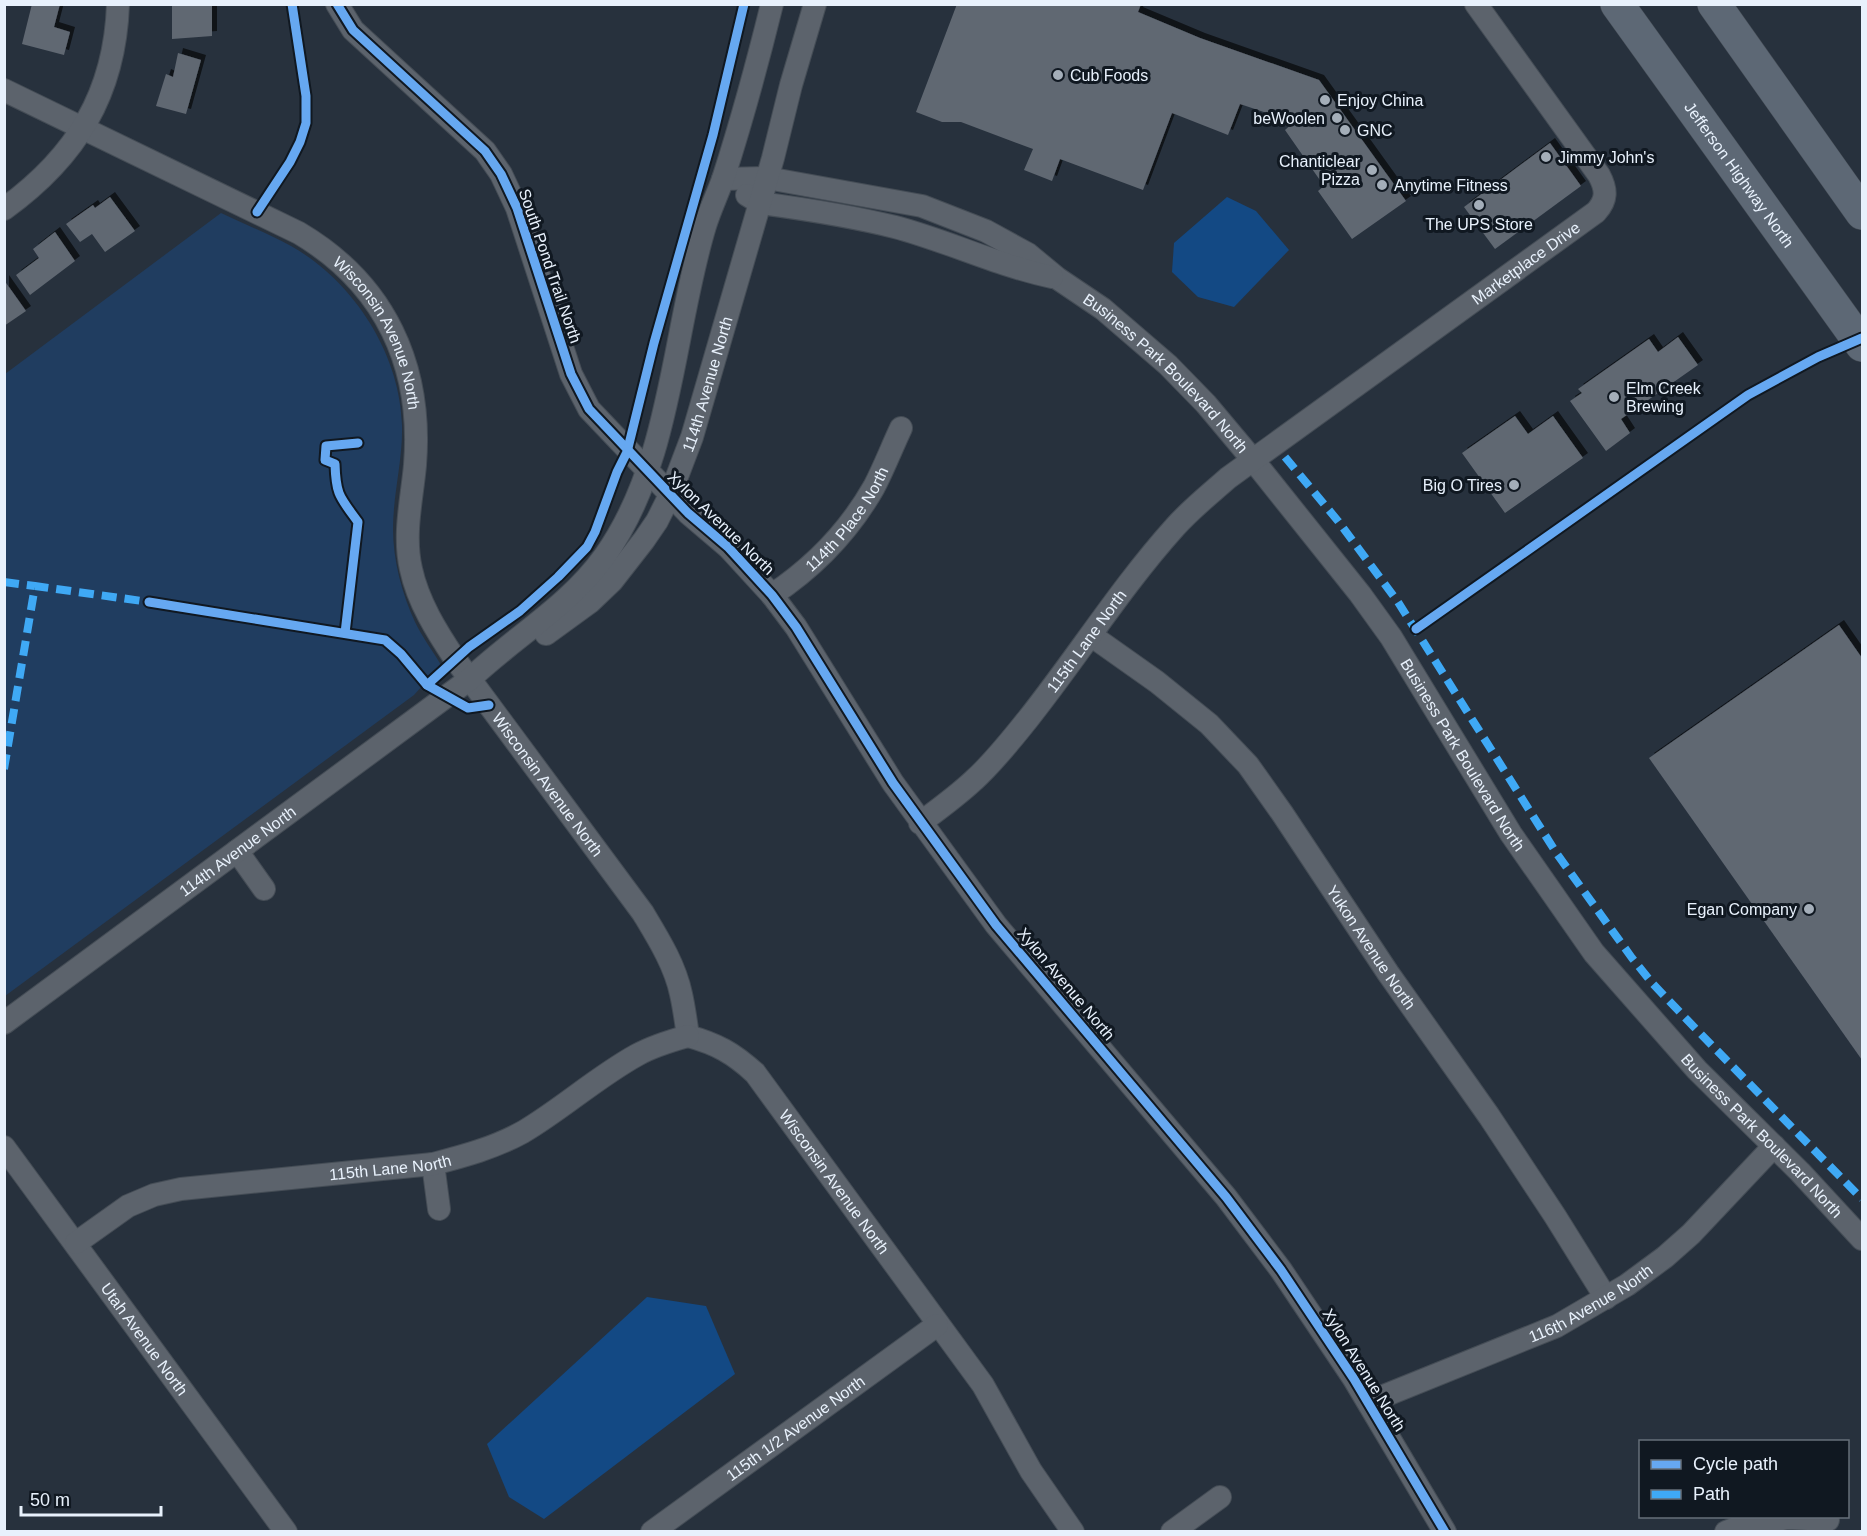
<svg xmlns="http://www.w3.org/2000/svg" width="1867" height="1536" font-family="Arial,sans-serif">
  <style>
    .green { fill: #203d60 }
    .water { fill: #134984 }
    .building { fill: #606872; filter: url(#shadow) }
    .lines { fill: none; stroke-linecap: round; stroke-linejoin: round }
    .minor-casing { stroke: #454d56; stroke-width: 24 }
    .highway-casing { stroke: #454d56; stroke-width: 34 }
    .minor { stroke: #5c636c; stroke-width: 22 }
    .highway { stroke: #5d6875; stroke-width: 33 }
    .quiet { stroke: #3fa9f5; stroke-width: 8; stroke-dasharray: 15 8; stroke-linecap: butt }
    .cycleway-casing { stroke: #101821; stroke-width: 13 }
    .cycleway { stroke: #66a8f1; stroke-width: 9 }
    .poi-dot { fill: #a4aeb9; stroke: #101821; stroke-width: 2 }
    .labels { text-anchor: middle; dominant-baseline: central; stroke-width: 6; stroke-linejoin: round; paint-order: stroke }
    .poi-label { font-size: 16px; fill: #e8f1fc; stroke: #101821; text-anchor: start }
    .street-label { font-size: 16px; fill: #e8f1fc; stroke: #101821 }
  </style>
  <defs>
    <filter id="shadow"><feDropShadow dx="5" dy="-5" stdDeviation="0" flood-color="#0009"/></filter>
  </defs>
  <rect width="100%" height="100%" fill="#27313d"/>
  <path class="green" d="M221,213C244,224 269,234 291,246C353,281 400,353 402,425C403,460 393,494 393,529C393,560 402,594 415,622C422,637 433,651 441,665L414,695L5,996V374Z"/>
  <g class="water">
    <path d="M1227,197L1256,211L1289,250L1234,307L1198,297L1172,272L1174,243Z"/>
    <path d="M647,1297L706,1306L735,1374L544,1519L509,1497L487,1444Z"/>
  </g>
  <g class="building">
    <path d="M32,4H60L54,27L70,32L64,55L22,44Z"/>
    <path d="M957,4H1141L1138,12L1200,38L1319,80L1406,201L1352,239L1318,191L1324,186L1285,130L1294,122L1240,104L1228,135L1172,113L1143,190L1060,159L1052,181L1024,170L1033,149L961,122H942L916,112Z"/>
    <path d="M172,5H212V36L172,39Z"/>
    <path d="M178,53L201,60L186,114L156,106L166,74L173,77Z"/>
    <path d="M1550,143L1581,186L1495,249L1464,207Z"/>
    <path d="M110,197L135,231L105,252L92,234L80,242L66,224L93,205L95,208Z"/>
    <path d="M55,232L75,261L30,295L16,275L39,258L33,249Z"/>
    <path d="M4,280L26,311L4,326Z"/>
    <path d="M1678,337L1698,365L1621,419L1630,433L1606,451L1570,401L1582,393L1578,389L1649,339L1658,352Z"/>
    <path d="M1515,416L1528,434L1553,416L1583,458L1505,513L1462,453Z"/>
    <path d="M1839,625L1862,658V1060L1649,758Z"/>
  </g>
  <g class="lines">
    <defs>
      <g id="minor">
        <path d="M337,4L353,30L485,151L501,174L517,208L571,374L589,409L688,513L728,547L772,595L796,627L893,783L996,925L1226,1197L1281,1270L1354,1379L1445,1532"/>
        <path id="s1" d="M4,90L299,233C385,284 423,366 415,465C412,499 403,534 411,569C418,602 437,632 455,659L643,913C658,938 675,965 681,994C684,1007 686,1022 688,1036"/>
        <path id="s2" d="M723,179L767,178L922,206L986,231L1028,254L1057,278L1103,309L1168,365L1206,404L1253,460L1360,594L1391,637L1511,834L1594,953L1697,1070L1800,1172L1862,1239"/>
        <path d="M747,195L760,203C805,209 851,216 895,227C948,241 999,266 1052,277"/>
        <path d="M4,209C76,157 115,94 118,4"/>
        <path id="s3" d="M772,595C814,567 849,531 874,487C884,468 892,447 901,428"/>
        <path id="s4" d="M546,634L590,602L612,581L644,540L657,521L670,495L692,437L773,158L791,85L815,4"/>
        <path id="s5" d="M1092,636L1157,682L1209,724L1248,765L1282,813L1388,973L1489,1116L1555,1216L1606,1298"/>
        <path id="s6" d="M920,823C939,809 957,796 974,780C994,762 1011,740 1028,719C1078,656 1121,587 1175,527C1191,509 1210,494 1228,478L1596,212C1607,200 1607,190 1599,175L1476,4"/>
        <path d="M237,851L264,889"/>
        <path id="s7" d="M4,1023L470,679C514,637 568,607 604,557C672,462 672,335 705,226C710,210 717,195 723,179C741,123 758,61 772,4"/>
        <path id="s8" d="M688,1036C717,1044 733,1053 755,1073L983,1385L1031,1471L1073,1532"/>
        <path id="s9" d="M4,1147L286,1532"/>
        <path d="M433,1164L439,1209"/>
        <path id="s10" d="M76,1243L128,1206L154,1195L181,1189L433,1164C464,1156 494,1148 523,1132C562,1109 597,1077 637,1055C653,1046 670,1041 688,1036"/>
        <path id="s11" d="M1369,1402L1557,1326L1627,1285L1665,1257L1691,1234L1774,1146"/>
        <path id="s12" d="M652,1532L937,1325"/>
        <path d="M1172,1532L1220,1497"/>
        <path d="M1726,1532L1739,1527L1788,1518L1828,1520"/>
      </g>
      <g id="highway">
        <path id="s13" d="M1617,4L1862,345"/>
        <path d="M1714,4L1862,213"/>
      </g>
    </defs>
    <use href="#minor" class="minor-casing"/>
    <use href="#highway" class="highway-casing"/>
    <use href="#minor" class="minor"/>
    <use href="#highway" class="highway"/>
    <g class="quiet">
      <path d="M1285,457L1338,521L1398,602L1557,854L1632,958L1653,984L1694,1027L1862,1199"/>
      <path d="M4,582L35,586"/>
      <path d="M4,769L35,586L149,602"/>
    </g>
    <defs>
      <g id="cycleway">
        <path d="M337,4L353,30L485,151L501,174L517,208L571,374L589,409L688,513L728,547L772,595L796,627L893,783L996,925L1226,1197L1281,1270L1354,1379L1445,1532"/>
        <path d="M257,212L290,162L300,142L306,123V96L292,4"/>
        <path d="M149,602L385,640L401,654L427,685L468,708L489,705"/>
        <path d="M1416,629L1748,395L1818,357L1862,338"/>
        <path d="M345,633L358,522C340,497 336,496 335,464L325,460L326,446L358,443"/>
        <path d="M427,685L469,647L520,611L558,577L587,547L595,532L617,472L627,452L654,343L713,135L744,4"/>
      </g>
    </defs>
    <use href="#cycleway" class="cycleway-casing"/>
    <use href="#cycleway" class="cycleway"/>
  </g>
  <g class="poi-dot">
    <circle cx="1058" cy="75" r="6"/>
    <circle cx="1325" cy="100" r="6"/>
    <circle cx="1337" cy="118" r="6"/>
    <circle cx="1345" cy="130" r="6"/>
    <circle cx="1546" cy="157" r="6"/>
    <circle cx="1372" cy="170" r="6"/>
    <circle cx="1382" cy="185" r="6"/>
    <circle cx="1479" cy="205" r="6"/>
    <circle cx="1614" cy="397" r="6"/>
    <circle cx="1514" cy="485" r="6"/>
    <circle cx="1809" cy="909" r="6"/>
  </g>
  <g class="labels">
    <g class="poi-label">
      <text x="1070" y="75">Cub Foods</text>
      <text x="1337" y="100">Enjoy China</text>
      <text x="1325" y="118" text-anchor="end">beWoolen</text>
      <text x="1357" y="130">GNC</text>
      <text x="1558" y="157">Jimmy John's</text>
      <text x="1360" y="161" text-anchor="end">Chanticlear<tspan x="1360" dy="18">Pizza</tspan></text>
      <text x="1394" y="185">Anytime Fitness</text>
      <text x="1479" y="224" text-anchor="middle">The UPS Store</text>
      <text x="1626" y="388">Elm Creek<tspan x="1626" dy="18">Brewing</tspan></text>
      <text x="1502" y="485" text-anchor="end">Big O Tires</text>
      <text x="1797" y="909" text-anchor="end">Egan Company</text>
    </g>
    <g class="street-label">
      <text stroke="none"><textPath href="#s13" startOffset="210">Jefferson Highway North</textPath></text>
      <text stroke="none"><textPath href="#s6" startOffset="832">Marketplace Drive</textPath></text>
      <text transform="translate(550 266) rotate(71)">South Pond Trail North</text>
      <text stroke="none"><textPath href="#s1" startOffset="460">Wisconsin Avenue North</textPath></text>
      <text stroke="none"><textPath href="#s2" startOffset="501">Business Park Boulevard North</textPath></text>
      <text stroke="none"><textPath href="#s4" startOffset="306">114th Avenue North</textPath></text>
      <text stroke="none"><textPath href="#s3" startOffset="108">114th Place North</textPath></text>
      <text transform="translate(721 523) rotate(44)">Xylon Avenue North</text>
      <text stroke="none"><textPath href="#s6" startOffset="248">115th Lane North</textPath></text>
      <text stroke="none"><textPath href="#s2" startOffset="987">Business Park Boulevard North</textPath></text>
      <text stroke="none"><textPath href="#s1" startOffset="964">Wisconsin Avenue North</textPath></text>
      <text stroke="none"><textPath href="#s7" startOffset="290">114th Avenue North</textPath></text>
      <text stroke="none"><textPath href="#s5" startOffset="423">Yukon Avenue North</textPath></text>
      <text transform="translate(1066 984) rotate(50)">Xylon Avenue North</text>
      <text stroke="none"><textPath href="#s2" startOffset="1473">Business Park Boulevard North</textPath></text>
      <text stroke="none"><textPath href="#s10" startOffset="330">115th Lane North</textPath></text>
      <text stroke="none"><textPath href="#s8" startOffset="212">Wisconsin Avenue North</textPath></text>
      <text stroke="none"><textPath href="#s11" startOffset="243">116th Avenue North</textPath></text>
      <text stroke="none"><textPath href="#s9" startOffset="238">Utah Avenue North</textPath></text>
      <text transform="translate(1364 1370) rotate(58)">Xylon Avenue North</text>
      <text stroke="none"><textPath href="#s12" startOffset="177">115th 1/2 Avenue North</textPath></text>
    </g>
  </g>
  <rect width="1867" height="1536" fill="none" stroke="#e8f1fc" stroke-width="12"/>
  <rect x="1639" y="1440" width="210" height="78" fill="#101821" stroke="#666f79" stroke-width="1.5"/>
  <rect x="1651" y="1460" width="30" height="9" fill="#66a8f1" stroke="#666f79" stroke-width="1.5"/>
  <text x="1693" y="1470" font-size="18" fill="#e8f1fc">Cycle path</text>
  <rect x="1651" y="1490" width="30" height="9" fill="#3fa9f5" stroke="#666f79" stroke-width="1.5"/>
  <text x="1693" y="1500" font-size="18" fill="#e8f1fc">Path</text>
  <path d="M21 1506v9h140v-9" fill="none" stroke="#e8f1fc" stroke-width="3"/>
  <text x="30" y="1506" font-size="18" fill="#e8f1fc" stroke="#101821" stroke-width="4.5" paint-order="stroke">50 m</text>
</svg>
